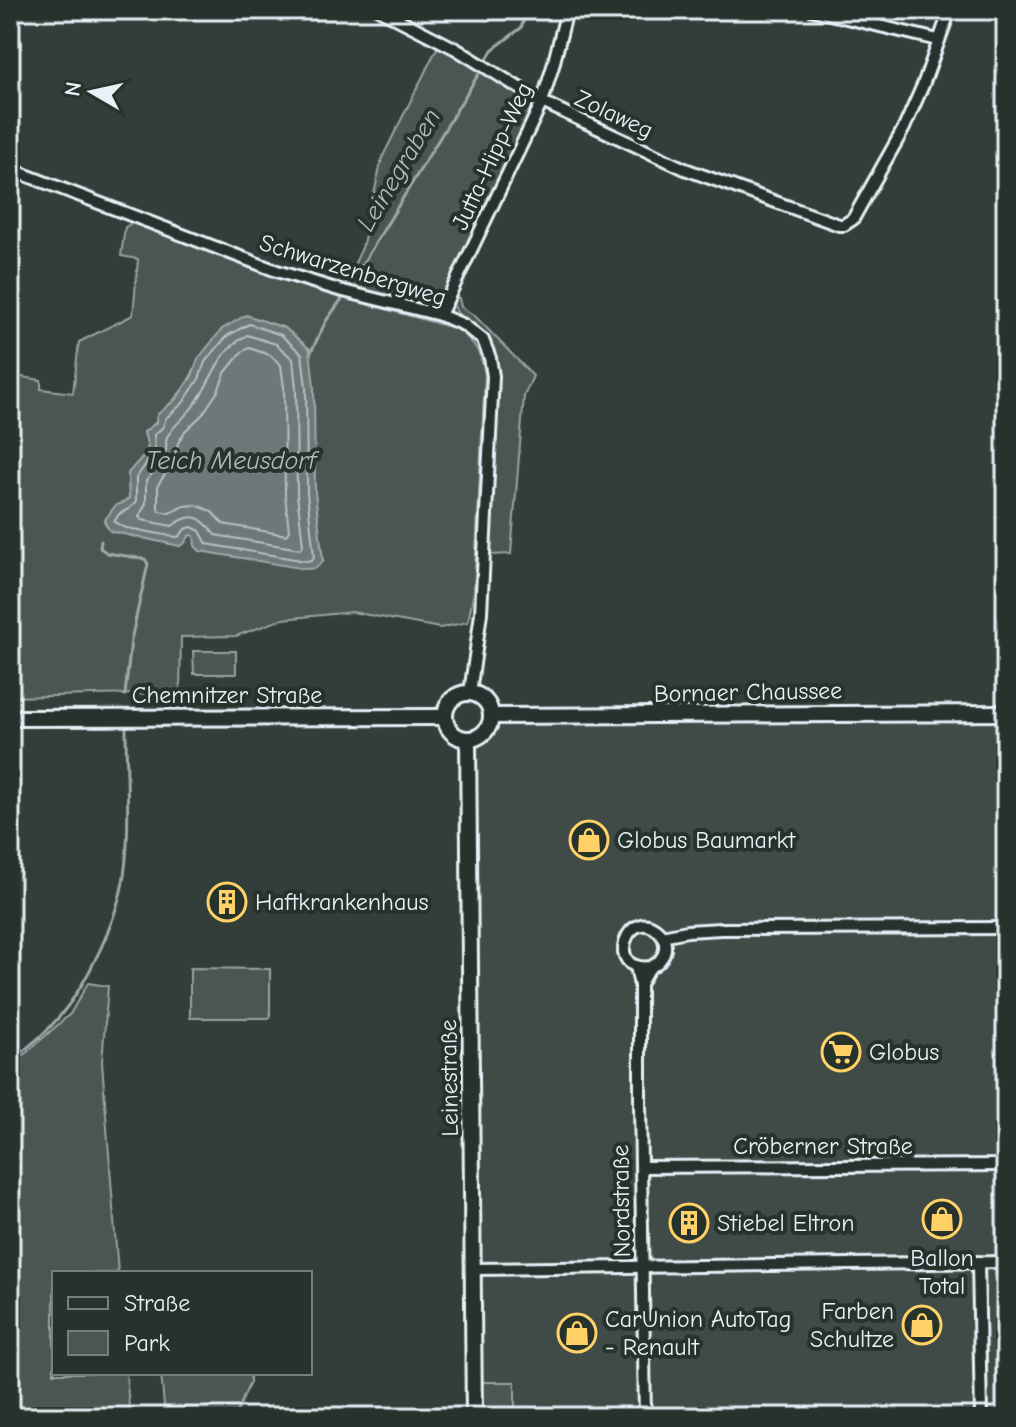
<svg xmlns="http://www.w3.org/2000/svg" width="1016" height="1427" font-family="'Comic Neue',sans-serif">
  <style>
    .built { fill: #3f4b46 }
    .green { fill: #495651; stroke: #98a4a4; stroke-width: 2; fill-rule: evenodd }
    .water { fill: #6d7978; stroke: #9ea9ab; stroke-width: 2 }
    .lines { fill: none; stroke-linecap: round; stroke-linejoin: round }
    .shore { stroke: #b7c1c5; stroke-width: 2 }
    .stream { stroke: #9ea9ab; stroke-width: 3 }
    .street-casing { stroke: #e8f1f8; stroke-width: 16 }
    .secondary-casing { stroke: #e8f1f8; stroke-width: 20 }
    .street { stroke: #26332d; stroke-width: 10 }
    .secondary { stroke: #26332d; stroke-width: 14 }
    .labels { text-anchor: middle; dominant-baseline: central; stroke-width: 8; stroke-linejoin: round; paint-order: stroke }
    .street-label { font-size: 24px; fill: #e8f1f8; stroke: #26332d }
    .poi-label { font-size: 24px; fill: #e8f1f8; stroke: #26332d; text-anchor: start }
    .water-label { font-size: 26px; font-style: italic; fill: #b1bbbe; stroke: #26332d }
  </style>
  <rect width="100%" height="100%" fill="#323e39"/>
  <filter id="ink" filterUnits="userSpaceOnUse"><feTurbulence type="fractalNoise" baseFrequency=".0125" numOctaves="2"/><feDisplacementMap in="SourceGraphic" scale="16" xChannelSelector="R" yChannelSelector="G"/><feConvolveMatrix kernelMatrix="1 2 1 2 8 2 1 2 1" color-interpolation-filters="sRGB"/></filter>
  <g filter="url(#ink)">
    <path class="built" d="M1006,713V1417H515V1382H474L473,739L485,732L491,721Z"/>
    <g class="green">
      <path d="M438,46L524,96L530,103L529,115L442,295L435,303L426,304L344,286L362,248L382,158Z"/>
      <path d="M132,223L292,283L457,329C476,344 481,352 485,375L474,591L468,622L440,628L352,612L283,619L236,636L181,637L180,693L10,697V672L15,671L17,604L10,603V375L41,380V389L73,393L79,342L133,315L138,259L121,256L125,227ZM198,359L315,493L323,561L196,539L194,536L190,534L180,546L110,531L122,504L129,499L128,474L144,455L148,447L144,432L156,422L157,415C177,399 190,383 198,359Z"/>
      <path d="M453,298H459L461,307L476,317L533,376L524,396L511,554L490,555L498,381C497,365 496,349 486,336C474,322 452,319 453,298Z"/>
      <path d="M193,651H236V674H194Z"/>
      <path d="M190,968L270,969V1018H190Z"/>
      <path d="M88,983L108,986L102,1062L118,1273H54V1373H126L130,1417H10V1064L25,1054L70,1014Z"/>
      <path d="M161,1373H250V1382L235,1417H165Z"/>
      <rect x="474" y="1382" width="41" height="35"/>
    </g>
    <path class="water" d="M246,315L285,328L310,349L314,387L315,493L323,561L316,568L306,569L200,551L195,546L194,536L190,535L184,544L180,546L110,531L104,521L115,506L129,499L128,473L144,455L148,447L144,432L156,423L157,415L177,398L192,376L198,359L222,329Z"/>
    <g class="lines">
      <g class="shore">
        <path d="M249,324L281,335L302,354L306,387L307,493L314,556L312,560L306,561L207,544L200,531L192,527L185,529L180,536L177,537L126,528L114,522L119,514L127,510L136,503V478L155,451L154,435L163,427L166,418L183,403L199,379L205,362L227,336Z"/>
        <path d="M247,335L276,344L293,359L296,388L297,494L303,545L300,549L215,535C201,516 193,511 172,526L142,520L139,517L146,503V481C153,472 164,462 166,450C167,445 165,441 167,437C173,426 183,419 191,409C214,382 213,355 247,335Z"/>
        <path d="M249,348L270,355L281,365L284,388L285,495L289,531L286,535L223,524L211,511L196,505L184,506L169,513L160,511L158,509V485L174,461L178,443L185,431L202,415L218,391L225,373L242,352Z"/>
      </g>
      <g class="stream">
        <path d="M485,63L492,50L521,28L527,10"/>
        <path d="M348,288L481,70"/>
        <path d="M310,354L326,321L344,296"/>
        <path d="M101,541L100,548L107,553L145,559L148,564L131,640L125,695"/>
        <path d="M10,1061C28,1048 46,1033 60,1016C89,981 117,920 124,876C131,828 126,776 126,728"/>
      </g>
      <defs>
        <g id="street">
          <path d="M380,10L456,49L542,102L685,169L839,225H844L853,219L904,128L923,85L950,10"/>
          <path d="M813,10L938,40"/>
          <path d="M10,42L15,44"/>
          <path d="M10,169L277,271L339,290L440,315L464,325L483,340L490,358L493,376L481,613L470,693"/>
          <path d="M440,315L542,102L553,66L567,10"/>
          <path d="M662,936L687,931L721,929L1006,928"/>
          <path d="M636,966L640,986V1103L645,1417"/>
          <path d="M640,984C643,979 646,972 650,968C653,965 657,964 660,960C667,952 667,939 659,932C629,902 602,974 651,967"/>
          <path d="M641,1167L1006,1165"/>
          <path d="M978,1262L981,1417"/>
          <path d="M473,1269L1006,1262"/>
        </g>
        <g id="secondary">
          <circle cx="468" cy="716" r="23"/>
          <path d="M491,716L1006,713"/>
          <path d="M10,718L445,717"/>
          <path d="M468,739L474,1417"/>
        </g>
      </defs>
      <use href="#street" class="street-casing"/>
      <use href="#secondary" class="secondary-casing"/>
      <use href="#street" class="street"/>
      <use href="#secondary" class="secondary"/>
    </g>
  </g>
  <defs>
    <symbol id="shop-ring" viewBox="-11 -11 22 22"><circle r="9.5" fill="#26332d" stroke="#ffd166" stroke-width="1.5"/><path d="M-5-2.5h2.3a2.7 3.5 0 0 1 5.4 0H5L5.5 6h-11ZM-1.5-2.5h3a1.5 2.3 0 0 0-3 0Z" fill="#ffd166"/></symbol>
    <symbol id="building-ring" viewBox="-11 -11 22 22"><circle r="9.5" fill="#26332d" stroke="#ffd166" stroke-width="1.5"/><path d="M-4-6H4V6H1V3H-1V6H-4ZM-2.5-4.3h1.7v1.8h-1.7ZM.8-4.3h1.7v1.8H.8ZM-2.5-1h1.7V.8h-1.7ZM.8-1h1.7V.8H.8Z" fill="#ffd166"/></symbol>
    <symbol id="supermarket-ring" viewBox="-11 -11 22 22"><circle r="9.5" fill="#26332d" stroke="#ffd166" stroke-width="1.5"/><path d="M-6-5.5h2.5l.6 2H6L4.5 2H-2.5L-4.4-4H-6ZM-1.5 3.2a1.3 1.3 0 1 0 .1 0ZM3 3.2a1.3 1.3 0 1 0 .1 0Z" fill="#ffd166"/></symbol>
  </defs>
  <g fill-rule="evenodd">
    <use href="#shop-ring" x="567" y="818" width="44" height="44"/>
    <use href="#building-ring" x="205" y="880" width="44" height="44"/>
    <use href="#supermarket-ring" x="819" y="1030" width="44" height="44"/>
    <use href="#shop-ring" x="920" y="1197" width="44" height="44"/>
    <use href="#building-ring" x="667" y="1201" width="44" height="44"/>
    <use href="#shop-ring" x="900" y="1303" width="44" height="44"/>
    <use href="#shop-ring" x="555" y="1311" width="44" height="44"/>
  </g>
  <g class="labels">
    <g class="street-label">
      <text transform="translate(614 114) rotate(25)">Zolaweg</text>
      <text transform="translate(492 156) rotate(-65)">Jutta-Hipp-Weg</text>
      <text transform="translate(353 270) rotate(17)">Schwarzenbergweg</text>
      <text transform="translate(748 692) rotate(-1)">Bornaer Chaussee</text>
      <text x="227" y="695">Chemnitzer Straße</text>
      <text transform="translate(449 1078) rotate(-91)">Leinestraße</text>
      <text x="823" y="1146">Cröberner Straße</text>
      <text transform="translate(621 1201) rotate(-91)">Nordstraße</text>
    </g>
    <g class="poi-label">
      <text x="617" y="840">Globus Baumarkt</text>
      <text x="255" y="902">Haftkrankenhaus</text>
      <text x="869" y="1052">Globus</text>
      <text x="717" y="1223">Stiebel Eltron</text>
      <text x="942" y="1258" text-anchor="middle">Ballon<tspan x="942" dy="28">Total</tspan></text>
      <text x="894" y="1311" text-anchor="end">Farben<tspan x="894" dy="28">Schultze</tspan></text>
      <text x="605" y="1319">CarUnion AutoTag<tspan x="605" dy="28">- Renault</tspan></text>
    </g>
    <g class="water-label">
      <text transform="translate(399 170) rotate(-59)">Leinegraben</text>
      <text x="231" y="461">Teich Meusdorf</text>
    </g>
  </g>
  <rect width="1016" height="1427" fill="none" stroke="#26332d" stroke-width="40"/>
  <rect x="20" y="20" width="976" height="1387" fill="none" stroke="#e8f1f8" stroke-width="3" filter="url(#ink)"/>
  <rect x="52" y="1271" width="260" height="104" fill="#26332d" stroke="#747f7e" stroke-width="2"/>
  <rect x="68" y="1297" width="40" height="12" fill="#26332d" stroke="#747f7e" stroke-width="2"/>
  <text x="124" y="1311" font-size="24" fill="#e8f1f8">Straße</text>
  <rect x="68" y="1331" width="40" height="24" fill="#495651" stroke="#747f7e" stroke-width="2"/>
  <text x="124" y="1351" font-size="24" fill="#e8f1f8">Park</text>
  <g transform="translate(92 92) rotate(279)" stroke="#26332d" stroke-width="6" paint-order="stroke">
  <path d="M0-6L14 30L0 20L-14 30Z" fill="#e8f1f8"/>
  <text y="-12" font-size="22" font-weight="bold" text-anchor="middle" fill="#e8f1f8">N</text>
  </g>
</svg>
